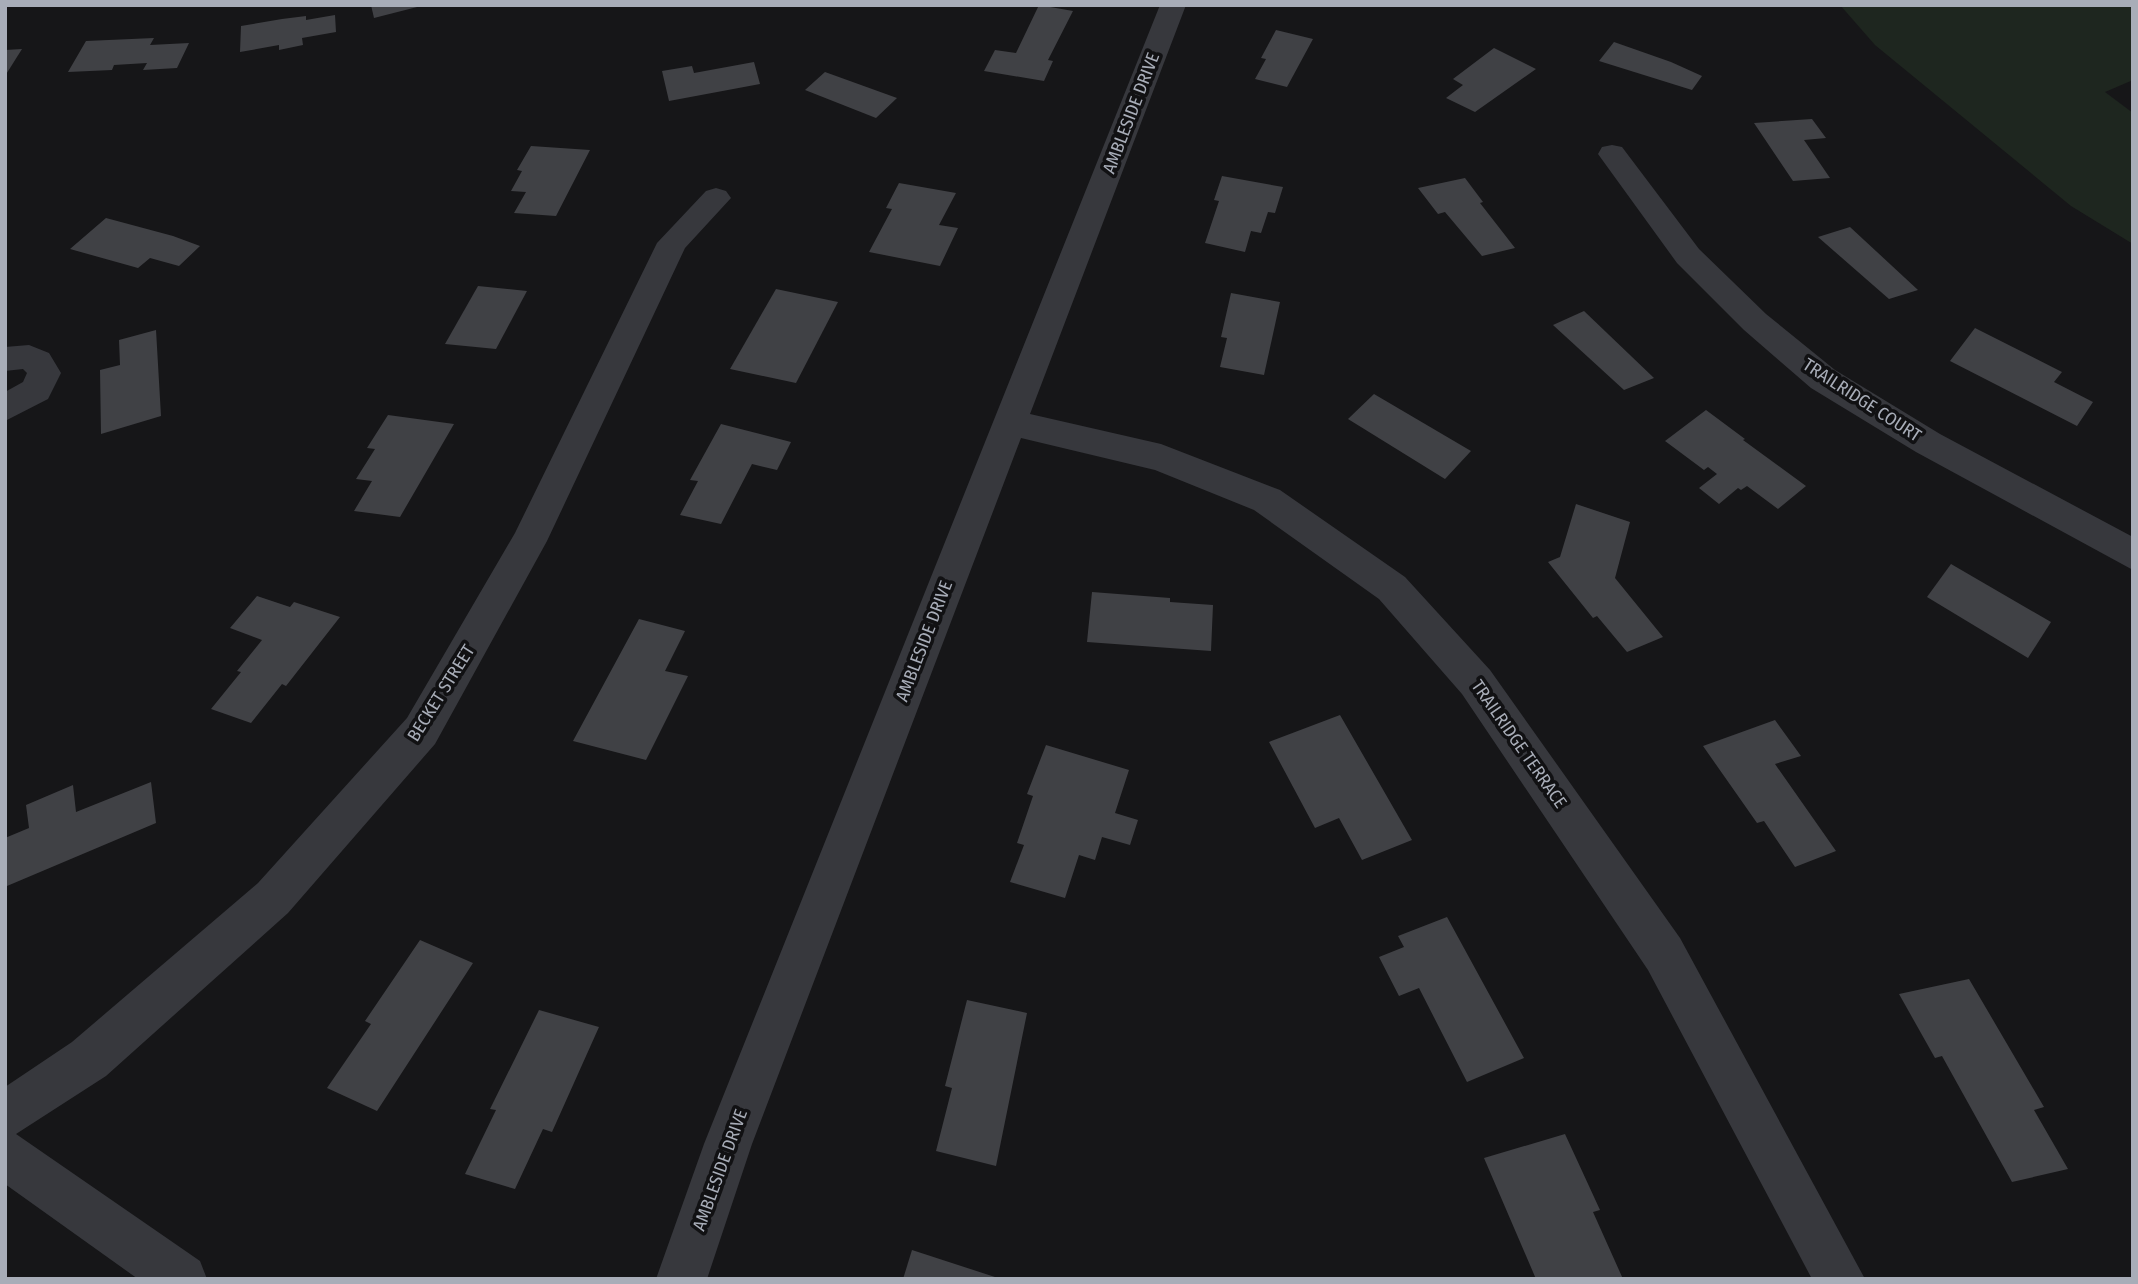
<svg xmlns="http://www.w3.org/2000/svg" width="2138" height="1284" font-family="'Fira Sans Condensed',sans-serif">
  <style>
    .green { fill: #1e261f }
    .building { fill: #404145 }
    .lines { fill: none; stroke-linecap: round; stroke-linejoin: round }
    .minor { fill: #37383d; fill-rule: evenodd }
    .labels { text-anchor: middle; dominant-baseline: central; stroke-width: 7; stroke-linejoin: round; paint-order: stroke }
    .street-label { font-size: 18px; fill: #a8adb8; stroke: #111113 }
  </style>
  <rect width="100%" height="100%" fill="#161618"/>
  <path class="green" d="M1840,5H2133V80L2105,92L2133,113V244L2071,206L1875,45Z"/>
  <g class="building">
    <path d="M371,5H421V6L374,18Z"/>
    <path d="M1039,5L1073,11L1048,60L1053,61L1044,81L984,71L995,50L1016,53Z"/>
    <path d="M335,15L336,32L302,38L303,45L279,50V45L240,52L241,26L282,19L306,16V20Z"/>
    <path d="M1276,30L1313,39L1287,87L1255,79L1266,59L1261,58Z"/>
    <path d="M154,38L150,45L189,43L177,68L143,70L147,63L114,65L112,70L68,72L86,41Z"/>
    <path d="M1614,42L1671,62L1702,76L1692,90L1599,61Z"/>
    <path d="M1494,48L1536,69L1475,112L1446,98L1463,85L1453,79Z"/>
    <path d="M22,49L5,76V50Z"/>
    <path d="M754,62L760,84L669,101L662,71L692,66L694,73Z"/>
    <path d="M825,72L897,98L876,118L805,90Z"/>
    <path d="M1812,119L1826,138L1804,140L1830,178L1793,181L1754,123Z"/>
    <path d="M531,146L590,150L556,216L514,213L526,192L511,191L522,171L517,170Z"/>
    <path d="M1222,176L1283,187L1275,213L1268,212L1261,233L1251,231L1245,252L1205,243L1219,201L1214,200Z"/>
    <path d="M1465,178L1483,202L1480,203L1515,248L1482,256L1445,212L1438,214L1418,188Z"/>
    <path d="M899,183L956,193L939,225L958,228L940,266L869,252L892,209L886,208Z"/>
    <path d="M106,218L173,236L200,246L179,266L150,258L138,268L70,249Z"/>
    <path d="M1850,227L1918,290L1889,299L1818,237Z"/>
    <path d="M478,286L527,291L496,349L445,344Z"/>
    <path d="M776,289L838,302L796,383L730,369Z"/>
    <path d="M1231,293L1280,302L1264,375L1220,367L1227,338L1221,337Z"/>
    <path d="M1584,311L1654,378L1624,390L1553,325Z"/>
    <path d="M1975,328L2062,372L2054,382L2093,402L2077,426L1950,361Z"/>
    <path d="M156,330L161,416L101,434L100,370L120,365L119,340Z"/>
    <path d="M1374,394L1471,451L1445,479L1348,419Z"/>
    <path d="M1706,410L1745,439L1743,440L1806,486L1778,509L1747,486L1741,490L1738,488L1719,504L1699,488L1717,474L1708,467L1704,470L1665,441Z"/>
    <path d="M388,415L454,424L400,517L354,511L372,481L356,479L375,449L367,448Z"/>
    <path d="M721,424L791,442L777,470L752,464L721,524L680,515L698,481L690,480Z"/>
    <path d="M1576,504L1630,522L1615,578L1663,637L1627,652L1597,616L1593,618L1548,562L1560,557Z"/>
    <path d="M1951,564L2051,622L2028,658L1927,597Z"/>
    <path d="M1092,592L1170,598V602L1213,605L1211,651L1087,642Z"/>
    <path d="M257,596L290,607L294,602L340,617L286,686L282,684L251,723L211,709L241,672L237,671L262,640L230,628Z"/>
    <path d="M639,619L685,631L665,671L688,676L646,760L573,741Z"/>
    <path d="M1340,715L1412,840L1362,860L1339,818L1315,828L1269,742Z"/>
    <path d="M1775,720L1801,756L1775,764L1836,851L1795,867L1764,821L1757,823L1703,746Z"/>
    <path d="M1046,745L1129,770L1115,813L1138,820L1130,845L1102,837L1095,860L1079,855L1065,898L1010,882L1024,845L1017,843L1033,796L1027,794Z"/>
    <path d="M151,782L156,823L7,886L5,838L29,828L26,805L73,785L76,812Z"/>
    <path d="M1447,917L1524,1058L1467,1082L1419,988L1399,996L1379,957L1404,947L1398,936Z"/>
    <path d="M420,940L473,963L377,1111L327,1088L371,1024L365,1021Z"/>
    <path d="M1969,979L2044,1107L2034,1110L2068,1169L2012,1182L1942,1056L1935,1058L1899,994Z"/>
    <path d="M967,1000L1027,1013L996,1166L936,1151L952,1088L945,1086Z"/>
    <path d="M539,1010L599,1027L552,1132L543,1129L515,1189L465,1174L496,1110L490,1109Z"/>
    <path d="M1565,1134L1600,1210L1593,1212L1623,1279H1536L1484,1158Z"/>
    <path d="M912,1250L998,1278V1279H903Z"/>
  </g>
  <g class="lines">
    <g class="minor">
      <path d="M1160,5H1186L1030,414L1161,444L1280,490L1405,577L1490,670L1680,938L1865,1279H1812L1648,970L1462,694L1379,599L1254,510L1155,470L1021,438L752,1144L707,1279H656L704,1144Z"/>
      <path d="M1612,145L1622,147L1699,249L1766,314L1835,370L1940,434L2133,537V570L1916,452L1811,388L1744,330L1677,263L1598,154L1602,147Z"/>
      <path d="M716,188L726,191L731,198L685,248L547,541L435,744L288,913L106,1076L16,1134L200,1261L207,1279H138L5,1184V1087L72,1042L258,883L407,718L515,533L657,243L706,191Z"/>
      <path d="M29,345L49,353L61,373L48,399L5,421V392L23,382L27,373L23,369L5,371V347Z"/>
    </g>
  </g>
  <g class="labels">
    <g class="street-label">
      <text transform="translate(1131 113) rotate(-69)">AMBLESIDE DRIVE</text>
      <text transform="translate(1862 400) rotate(33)">TRAILRIDGE COURT</text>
      <text transform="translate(924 641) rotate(-69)">AMBLESIDE DRIVE</text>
      <text transform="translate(441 693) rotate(-58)">BECKET STREET</text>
      <text transform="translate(1519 744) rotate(55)">TRAILRIDGE TERRACE</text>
      <text transform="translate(720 1170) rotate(-70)">AMBLESIDE DRIVE</text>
    </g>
  </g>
  <rect width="2138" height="1284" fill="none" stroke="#a8adb8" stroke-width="14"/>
</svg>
